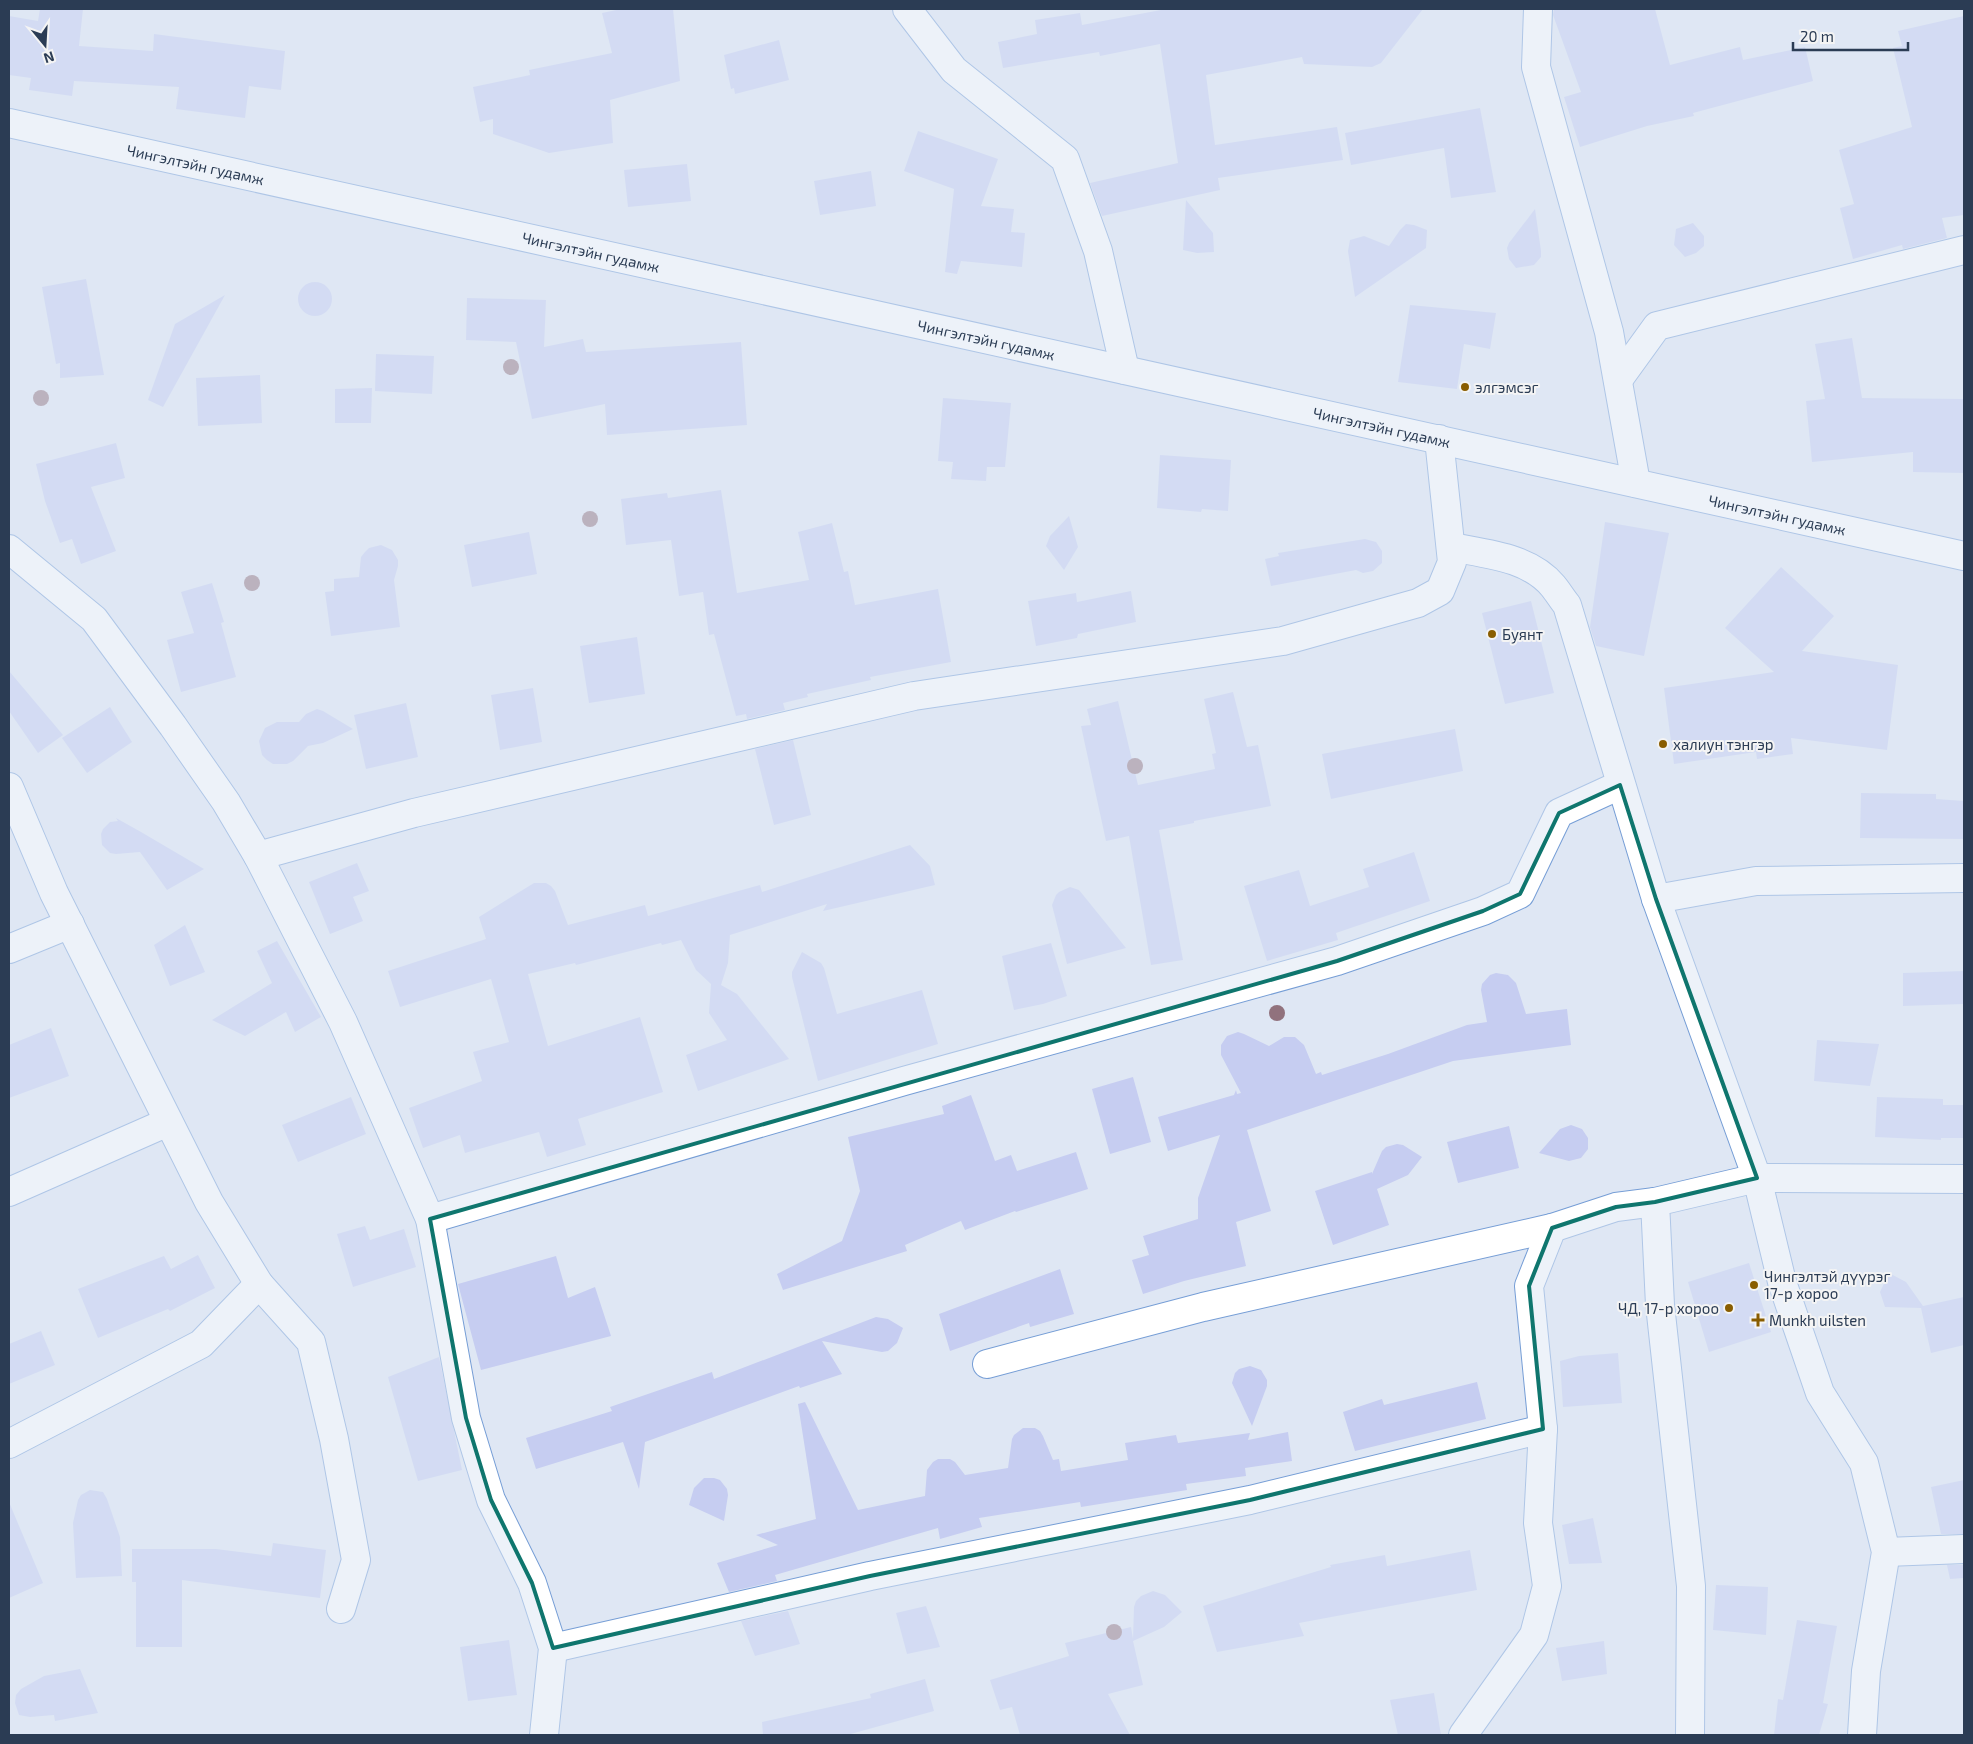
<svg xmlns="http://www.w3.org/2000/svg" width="1973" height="1744" font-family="'Exo 2',sans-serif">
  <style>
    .building { fill: #c6cdf1 }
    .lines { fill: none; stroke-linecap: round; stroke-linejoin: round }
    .minor-casing { stroke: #769ed6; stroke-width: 30 }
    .major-casing { stroke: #769ed6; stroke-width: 30 }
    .minor { stroke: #fff; stroke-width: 28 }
    .major { stroke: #fff; stroke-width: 28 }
    .tree { fill: #91727d }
    .marked { fill: none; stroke: #0f766e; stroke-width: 4; stroke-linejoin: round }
    .poi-dot { fill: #895d00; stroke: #f4f4f4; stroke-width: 2 }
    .labels { text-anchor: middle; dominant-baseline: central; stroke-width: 4; stroke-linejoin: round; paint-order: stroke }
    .street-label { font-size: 15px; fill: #2b3c54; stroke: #f4f4f4 }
    .poi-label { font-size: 15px; fill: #2b3c54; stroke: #f4f4f4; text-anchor: start }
  </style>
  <rect width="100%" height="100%" fill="#dfe7f4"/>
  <g class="building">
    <path d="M40,9H83L79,46L153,51L154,34L285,51L281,90L249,86L245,118L176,109L179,87L74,81L72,96L29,90L31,78L9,75V16L38,21Z"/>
    <path d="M621,9H673L680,81L610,100L613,143L549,153L493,134V119L480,122L473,87L530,75L529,70L612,53L602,13Z"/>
    <path d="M1166,9H1423L1381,63L1372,67L1304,64L1302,57L1206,75L1215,145L1337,127L1343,160L1218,178L1220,190L1102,216L1090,183L1178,163L1160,44L1100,56L1099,52L1003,68L998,42L1037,34L1035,20L1080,13L1082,25Z"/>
    <path d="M1554,9H1655L1670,65L1740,47L1743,60L1805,47L1813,81L1693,113L1694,116L1647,126L1580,147L1564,97L1581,92L1553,15Z"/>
    <path d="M1964,16V215L1942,218L1947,238L1903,249L1902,245L1853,259L1840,208L1854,204L1839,150L1912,127L1893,48L1902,46L1898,31Z"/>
    <path d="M779,40L789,80L735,94L734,88L731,89L724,55Z"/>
    <path d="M1480,108L1496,192L1451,198L1444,148L1351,165L1345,133Z"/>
    <path d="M918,131L998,159L981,206L1014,209L1011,232L1025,233L1022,267L961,261L957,274L945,272L954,189L904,171Z"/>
    <path d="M687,164L691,201L628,207L624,170Z"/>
    <path d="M871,171L876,206L820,215L814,181Z"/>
    <path d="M1186,200L1213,233L1214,252L1197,253L1183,250Z"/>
    <path d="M1535,209L1541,251V257L1534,265L1516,268L1509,259L1507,248L1509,243Z"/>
    <path d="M1693,223L1704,236V246L1696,253L1685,257L1674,245L1676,229Z"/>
    <path d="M1406,224L1414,225L1427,230L1426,248L1355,297L1348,251L1350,240L1364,236L1389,246L1400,230Z"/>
    <path d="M86,279L104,375L60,378V363L56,364L42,287Z"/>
    <circle cx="315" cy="299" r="17"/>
    <path d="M225,295L163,407L148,400L175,324Z"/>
    <path d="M467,298L546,300L544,347L583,339L586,352L741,342L747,425L607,435L605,404L532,419L516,342L466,340Z"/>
    <path d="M1410,305L1496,313L1490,349L1464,344L1457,389L1398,382Z"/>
    <path d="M1852,338L1862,398L1964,399V473L1913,472V452L1812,462L1806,401L1825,399L1815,344Z"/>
    <path d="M376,354L434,356L432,394L375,391Z"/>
    <path d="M260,375L262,423L198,426L196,378Z"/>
    <path d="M372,388L371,423H335V389Z"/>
    <path d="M943,398L1011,403L1005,467H987L986,481L951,479L953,462L938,461Z"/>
    <path d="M116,443L125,478L91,487L116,551L81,564L72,539L60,543L45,501L36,464Z"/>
    <path d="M1160,455L1231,460L1228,511L1202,509L1201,512L1157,508Z"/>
    <path d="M721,490L737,593L809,580L798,532L832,523L844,572L848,571L855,605L938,589L951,662L870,677L871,680L807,694L808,697L783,703L785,710L747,719L746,714L736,716L714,634L709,635L703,592L679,596L671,540L626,545L621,499L667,493L668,498Z"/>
    <path d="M1069,516L1078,547L1064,570L1046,546L1050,536Z"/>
    <path d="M1605,522L1669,533L1644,656L1596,646L1590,627Z"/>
    <path d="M529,532L537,574L472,587L464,545Z"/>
    <path d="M1365,539L1376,542L1382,551V563L1373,571L1363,573L1356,570L1271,586L1265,559L1279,556L1278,553Z"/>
    <path d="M381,545L392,550L398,560V566L394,580L400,627L331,636L325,592L334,591V579L359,577L361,557L365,552L369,548Z"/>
    <path d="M1781,567L1834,616L1802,651L1898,665L1887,750L1791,738L1793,754L1757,759L1756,752L1674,764L1664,688L1774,672L1725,628Z"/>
    <path d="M212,583L224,622L221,623L236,677L181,692L167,640L194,633L181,592Z"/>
    <path d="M1131,591L1136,622L1078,634L1077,638L1036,646L1028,601L1076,593L1077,602Z"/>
    <path d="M1531,601L1554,693L1505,704L1482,613Z"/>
    <path d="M637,637L645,694L589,703L580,646Z"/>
    <path d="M9,671L63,735L38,753L9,711Z"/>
    <path d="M533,688L542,742L500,750L491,695Z"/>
    <path d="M1233,692L1247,747L1258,745L1271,806L1194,821V823L1159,830L1183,960L1151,965L1129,836L1106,841L1081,726L1091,725L1087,709L1118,701L1138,785L1215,769L1212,754L1216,753L1204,699Z"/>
    <path d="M406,703L418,757L366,769L354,715Z"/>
    <path d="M110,707L132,742L87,773L62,738Z"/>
    <path d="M317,709L323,711L353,729L323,743L308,746L293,761L287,764H273L267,760L262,755L259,741L265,728L277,722H299L306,714Z"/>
    <path d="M1455,729L1463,771L1331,799L1322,754Z"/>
    <path d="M793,740L811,815L774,825L755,749Z"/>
    <path d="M1861,793L1936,794V799L1964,801V839L1860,838Z"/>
    <path d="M116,818L141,832L204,869L167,890L140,852L116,854L110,853L102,845L101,834L103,829L110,822L118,821Z"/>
    <path d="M910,845L930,866L935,885L823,911L827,904L730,935L728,963L721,985L737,994L789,1059L698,1091L686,1055L727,1040L709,1013L711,984L696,970L681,940L662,945L661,943L576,965L575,963L528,974L548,1046L640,1017L663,1092L578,1119L586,1145L547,1157L539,1132L465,1153L460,1135L423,1148L409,1108L482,1081L473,1052L509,1042L491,979L400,1007L388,971L486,939L479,917L534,883H546L551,886L555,891L568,925L645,905L648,916L760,885L762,892Z"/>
    <path d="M1414,852L1430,901L1336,933L1338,940L1267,961L1244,886L1299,870L1310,906L1369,887L1363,869Z"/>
    <path d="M357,863L369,891L353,897L363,921L330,934L309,882Z"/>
    <path d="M1070,887L1079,890L1126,948L1067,964L1052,905L1056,895L1059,892Z"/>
    <path d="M185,925L205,972L170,986L154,945Z"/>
    <path d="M277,941L321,1017L295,1032L286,1012L245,1036L212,1020L272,983L257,951Z"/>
    <path d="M1051,943L1067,996L1043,1004L1014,1010L1002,956Z"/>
    <path d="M802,952L821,963L824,968L837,1014L922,990L938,1044L818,1081L792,977V972Z"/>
    <path d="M1964,971V1004L1903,1006V973Z"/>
    <path d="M1496,973L1508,975L1516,983L1526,1014L1567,1009L1571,1045L1453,1061L1247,1130L1271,1211L1236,1222L1246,1266L1184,1281L1143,1294L1132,1260L1149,1255L1143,1236L1198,1219V1198L1220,1135L1168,1151L1158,1117L1234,1095L1236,1090L1237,1094L1241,1093L1221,1055V1045L1227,1036L1238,1032L1244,1034L1269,1046L1284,1037H1295L1304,1045L1316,1074L1321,1072L1322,1075L1388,1054L1467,1025L1487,1022L1481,990L1482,984L1490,975Z"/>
    <path d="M51,1028L69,1076L9,1098V1045Z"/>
    <path d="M1817,1040L1879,1044L1870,1086L1814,1081Z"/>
    <path d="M1133,1077L1151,1142L1110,1154L1092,1089Z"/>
    <path d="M971,1095L995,1161L1011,1155L1017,1171L1076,1152L1088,1189L1016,1212L1015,1211L965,1230L961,1221L905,1245L907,1251L783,1290L777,1274L842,1241L860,1191L848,1137L944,1114L942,1106Z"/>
    <path d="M351,1097L366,1134L298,1162L282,1125Z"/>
    <path d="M1877,1097L1943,1099V1105H1964V1138H1941V1140L1875,1137Z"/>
    <path d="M1571,1125L1582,1129L1588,1138V1149L1581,1158L1569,1161L1539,1153L1560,1129Z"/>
    <path d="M1509,1126L1519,1168L1458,1183L1447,1142Z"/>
    <path d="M1397,1144L1403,1145L1422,1157L1408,1175L1377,1189L1389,1225L1333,1245L1315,1191L1372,1172V1174L1382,1151L1386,1147Z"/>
    <path d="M365,1226L370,1240L404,1229L416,1267L353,1287L337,1234Z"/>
    <path d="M198,1255L215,1288L170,1311L168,1309L98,1338L78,1289L164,1256L171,1269Z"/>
    <path d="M556,1256L568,1298L595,1287L611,1336L481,1370L458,1284Z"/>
    <path d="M1749,1263L1771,1332L1709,1352L1688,1282Z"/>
    <path d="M1060,1269L1074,1314L1030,1327L1029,1323L950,1351L939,1314Z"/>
    <path d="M1889,1273L1906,1282L1923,1306L1964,1297V1345L1931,1353L1921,1308L1885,1307L1880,1292Z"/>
    <path d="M876,1317L888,1319L903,1328L897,1343L888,1351L882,1352L822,1341L842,1374L800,1388L799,1386L645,1442L639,1489L623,1442L536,1469L526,1438L612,1411L610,1407L712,1372L714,1379Z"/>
    <path d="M41,1331L55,1365L9,1384V1344Z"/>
    <path d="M1618,1353L1622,1403L1563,1407L1560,1361L1579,1356Z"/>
    <path d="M439,1357L462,1470L418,1481L388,1377Z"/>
    <path d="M1250,1366L1261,1370L1267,1380V1386L1252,1426L1232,1383L1235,1373L1239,1369Z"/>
    <path d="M1477,1382L1486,1419L1355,1451L1343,1412L1382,1399L1384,1405Z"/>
    <path d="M805,1402L858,1510L925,1496L927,1470L933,1462L938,1459H950L955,1462L965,1475L1008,1468L1012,1439L1014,1435L1023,1428H1035L1040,1431L1043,1436L1053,1460L1059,1459L1061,1471L1128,1460L1125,1443L1176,1435L1178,1443L1250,1433L1248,1440L1288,1432L1292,1461L1245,1468L1246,1476L1186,1484L1187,1490L1081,1507L1080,1502L979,1518L982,1527L940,1539L938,1528L775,1575L777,1581L729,1592L717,1563L778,1545L756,1535L816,1519L798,1404Z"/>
    <path d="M704,1478H714L720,1480L727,1489L728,1495L724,1521L689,1505L694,1488Z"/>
    <path d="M1964,1480V1534H1941L1931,1487Z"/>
    <path d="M90,1490L103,1492L107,1499L120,1537L122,1576L76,1578L73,1523L78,1500L81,1495Z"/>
    <path d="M9,1502L43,1583L9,1598Z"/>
    <path d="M1593,1518L1602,1563L1569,1564L1562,1525Z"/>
    <path d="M273,1543L326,1550L320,1598L182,1580V1647H136V1582H132V1549H216L271,1556Z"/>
    <path d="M1470,1550L1477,1590L1299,1623L1304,1636L1217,1652L1203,1606L1331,1567L1330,1565L1385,1555L1387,1566Z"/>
    <path d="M1947,1565H1964V1578L1950,1579Z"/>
    <path d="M1716,1585L1768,1587L1766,1635L1713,1630Z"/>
    <path d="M1153,1591L1165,1595L1182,1612L1164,1627L1133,1641L1143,1685L1108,1694L1130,1735H1020L1012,1707L1000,1710L990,1680L1069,1656L1065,1643L1131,1627L1133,1639L1134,1607L1136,1601L1141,1596Z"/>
    <path d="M926,1606L940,1647L907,1654L896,1613Z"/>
    <path d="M788,1611L800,1644L755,1656L741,1621Z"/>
    <path d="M1797,1620L1837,1626L1823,1703L1828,1704L1819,1735H1774L1778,1699L1783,1700Z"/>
    <path d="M509,1640L517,1695L468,1701L460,1647Z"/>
    <path d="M1604,1641L1607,1674L1562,1681L1556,1648Z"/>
    <path d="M80,1669L98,1713L55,1721L54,1715L30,1717L19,1715L15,1703L16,1695L21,1689L44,1676Z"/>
    <path d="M925,1679L934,1711L847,1735H763L762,1722L871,1698L870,1694Z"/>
    <path d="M1434,1693L1441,1735H1398L1390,1700Z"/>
  </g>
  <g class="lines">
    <defs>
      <g id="minor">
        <path d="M907,9L954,70L1065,159L1098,251L1125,370"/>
        <path d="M1538,9L1536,67L1609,332L1636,483"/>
        <path d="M1618,380L1657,326L1964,250"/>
        <path d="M1451,547C1486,554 1529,557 1553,586C1558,592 1562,599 1567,605L1656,899L1757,1178L1782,1282L1820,1393L1864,1463L1886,1552L1866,1671L1862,1735"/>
        <path d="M9,549L94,619L173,726L226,802L258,856L343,1022L430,1219L466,1418L491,1500L532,1583L553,1648L544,1735"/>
        <path d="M9,787L54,893L209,1202L259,1284L311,1342L334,1439L356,1560L341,1609"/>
        <path d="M258,856L414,813L914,696L1283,641L1418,603L1440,591L1452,562L1439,439"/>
        <path d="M1656,899L1756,881L1964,878"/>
        <path d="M9,949L70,924"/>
        <path d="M9,1192L168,1122"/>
        <path d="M430,1219L904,1081L1337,961L1483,911L1520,894L1559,813L1620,785"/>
        <path d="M987,1364L1203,1307L1552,1228"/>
        <path d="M9,1444L201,1344L259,1284"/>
        <path d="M1886,1552L1964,1549"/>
        <path d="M553,1648L870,1576L1250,1500L1543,1429"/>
        <path d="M1463,1735L1534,1635L1547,1586L1538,1523L1543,1429L1529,1286L1552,1228L1616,1207L1655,1202"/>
        <path d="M1690,1735L1691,1586L1660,1305L1655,1202L1757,1178L1964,1179"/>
      </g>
      <g id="major">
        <path id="s1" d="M9,123L1964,556"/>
      </g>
    </defs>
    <use href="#minor" class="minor-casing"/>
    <use href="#major" class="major-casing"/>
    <use href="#minor" class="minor"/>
    <use href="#major" class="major"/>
  </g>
  <g class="tree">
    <circle cx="511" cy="367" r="8"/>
    <circle cx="41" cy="398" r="8"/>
    <circle cx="590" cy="519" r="8"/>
    <circle cx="252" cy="583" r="8"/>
    <circle cx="1135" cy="766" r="8"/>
    <circle cx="1277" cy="1013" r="8"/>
    <circle cx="1114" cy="1632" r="8"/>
  </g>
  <path d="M0 0H1973V1744H0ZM1620,785L1656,899L1757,1178L1655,1202L1616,1207L1552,1228L1529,1286L1543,1429L1250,1500L870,1576L553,1648L532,1583L491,1500L466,1418L430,1219L1337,961L1483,911L1520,894L1559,813Z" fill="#dfe7f4" fill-opacity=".55" fill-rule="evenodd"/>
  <path class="marked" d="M1620,785L1656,899L1757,1178L1655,1202L1616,1207L1552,1228L1529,1286L1543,1429L1250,1500L870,1576L553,1648L532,1583L491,1500L466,1418L430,1219L1337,961L1483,911L1520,894L1559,813Z"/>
  <g class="poi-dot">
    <circle cx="1465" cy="387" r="5"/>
    <circle cx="1492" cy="634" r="5"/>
    <circle cx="1663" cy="744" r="5"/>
    <circle cx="1754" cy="1285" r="5"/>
    <circle cx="1729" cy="1308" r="5"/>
    <path d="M1755.5 1312.5h5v5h5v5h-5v5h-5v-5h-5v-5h5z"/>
  </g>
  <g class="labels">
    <g class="street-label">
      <text stroke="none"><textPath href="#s1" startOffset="191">Чингэлтэйн гудамж</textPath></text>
      <text stroke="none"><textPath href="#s1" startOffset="596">Чингэлтэйн гудамж</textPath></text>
      <text stroke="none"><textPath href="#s1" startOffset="1001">Чингэлтэйн гудамж</textPath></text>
      <text stroke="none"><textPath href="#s1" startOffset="1406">Чингэлтэйн гудамж</textPath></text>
      <text stroke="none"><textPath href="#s1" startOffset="1811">Чингэлтэйн гудамж</textPath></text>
    </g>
    <g class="poi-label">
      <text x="1475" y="387">элгэмсэг</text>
      <text x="1502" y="634">Буянт</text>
      <text x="1673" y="744">халиун тэнгэр</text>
      <text x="1764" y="1276">Чингэлтэй дүүрэг<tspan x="1764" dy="17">17-р хороо</tspan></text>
      <text x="1719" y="1308" text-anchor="end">ЧД, 17-р хороо</text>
      <text x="1769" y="1320">Munkh uilsten</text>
    </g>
  </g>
  <rect width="1973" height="1744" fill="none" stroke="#2b3c54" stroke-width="20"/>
  <g transform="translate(45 45) rotate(162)" stroke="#f4f4f4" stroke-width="4" paint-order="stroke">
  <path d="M0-4L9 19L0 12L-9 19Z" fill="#2b3c54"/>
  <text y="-8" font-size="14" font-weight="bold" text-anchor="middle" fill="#2b3c54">N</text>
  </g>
  <path d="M1793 42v8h115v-8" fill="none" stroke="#2b3c54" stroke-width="2.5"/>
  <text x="1800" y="42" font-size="15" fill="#2b3c54" stroke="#f4f4f4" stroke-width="4" paint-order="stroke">20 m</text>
</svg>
